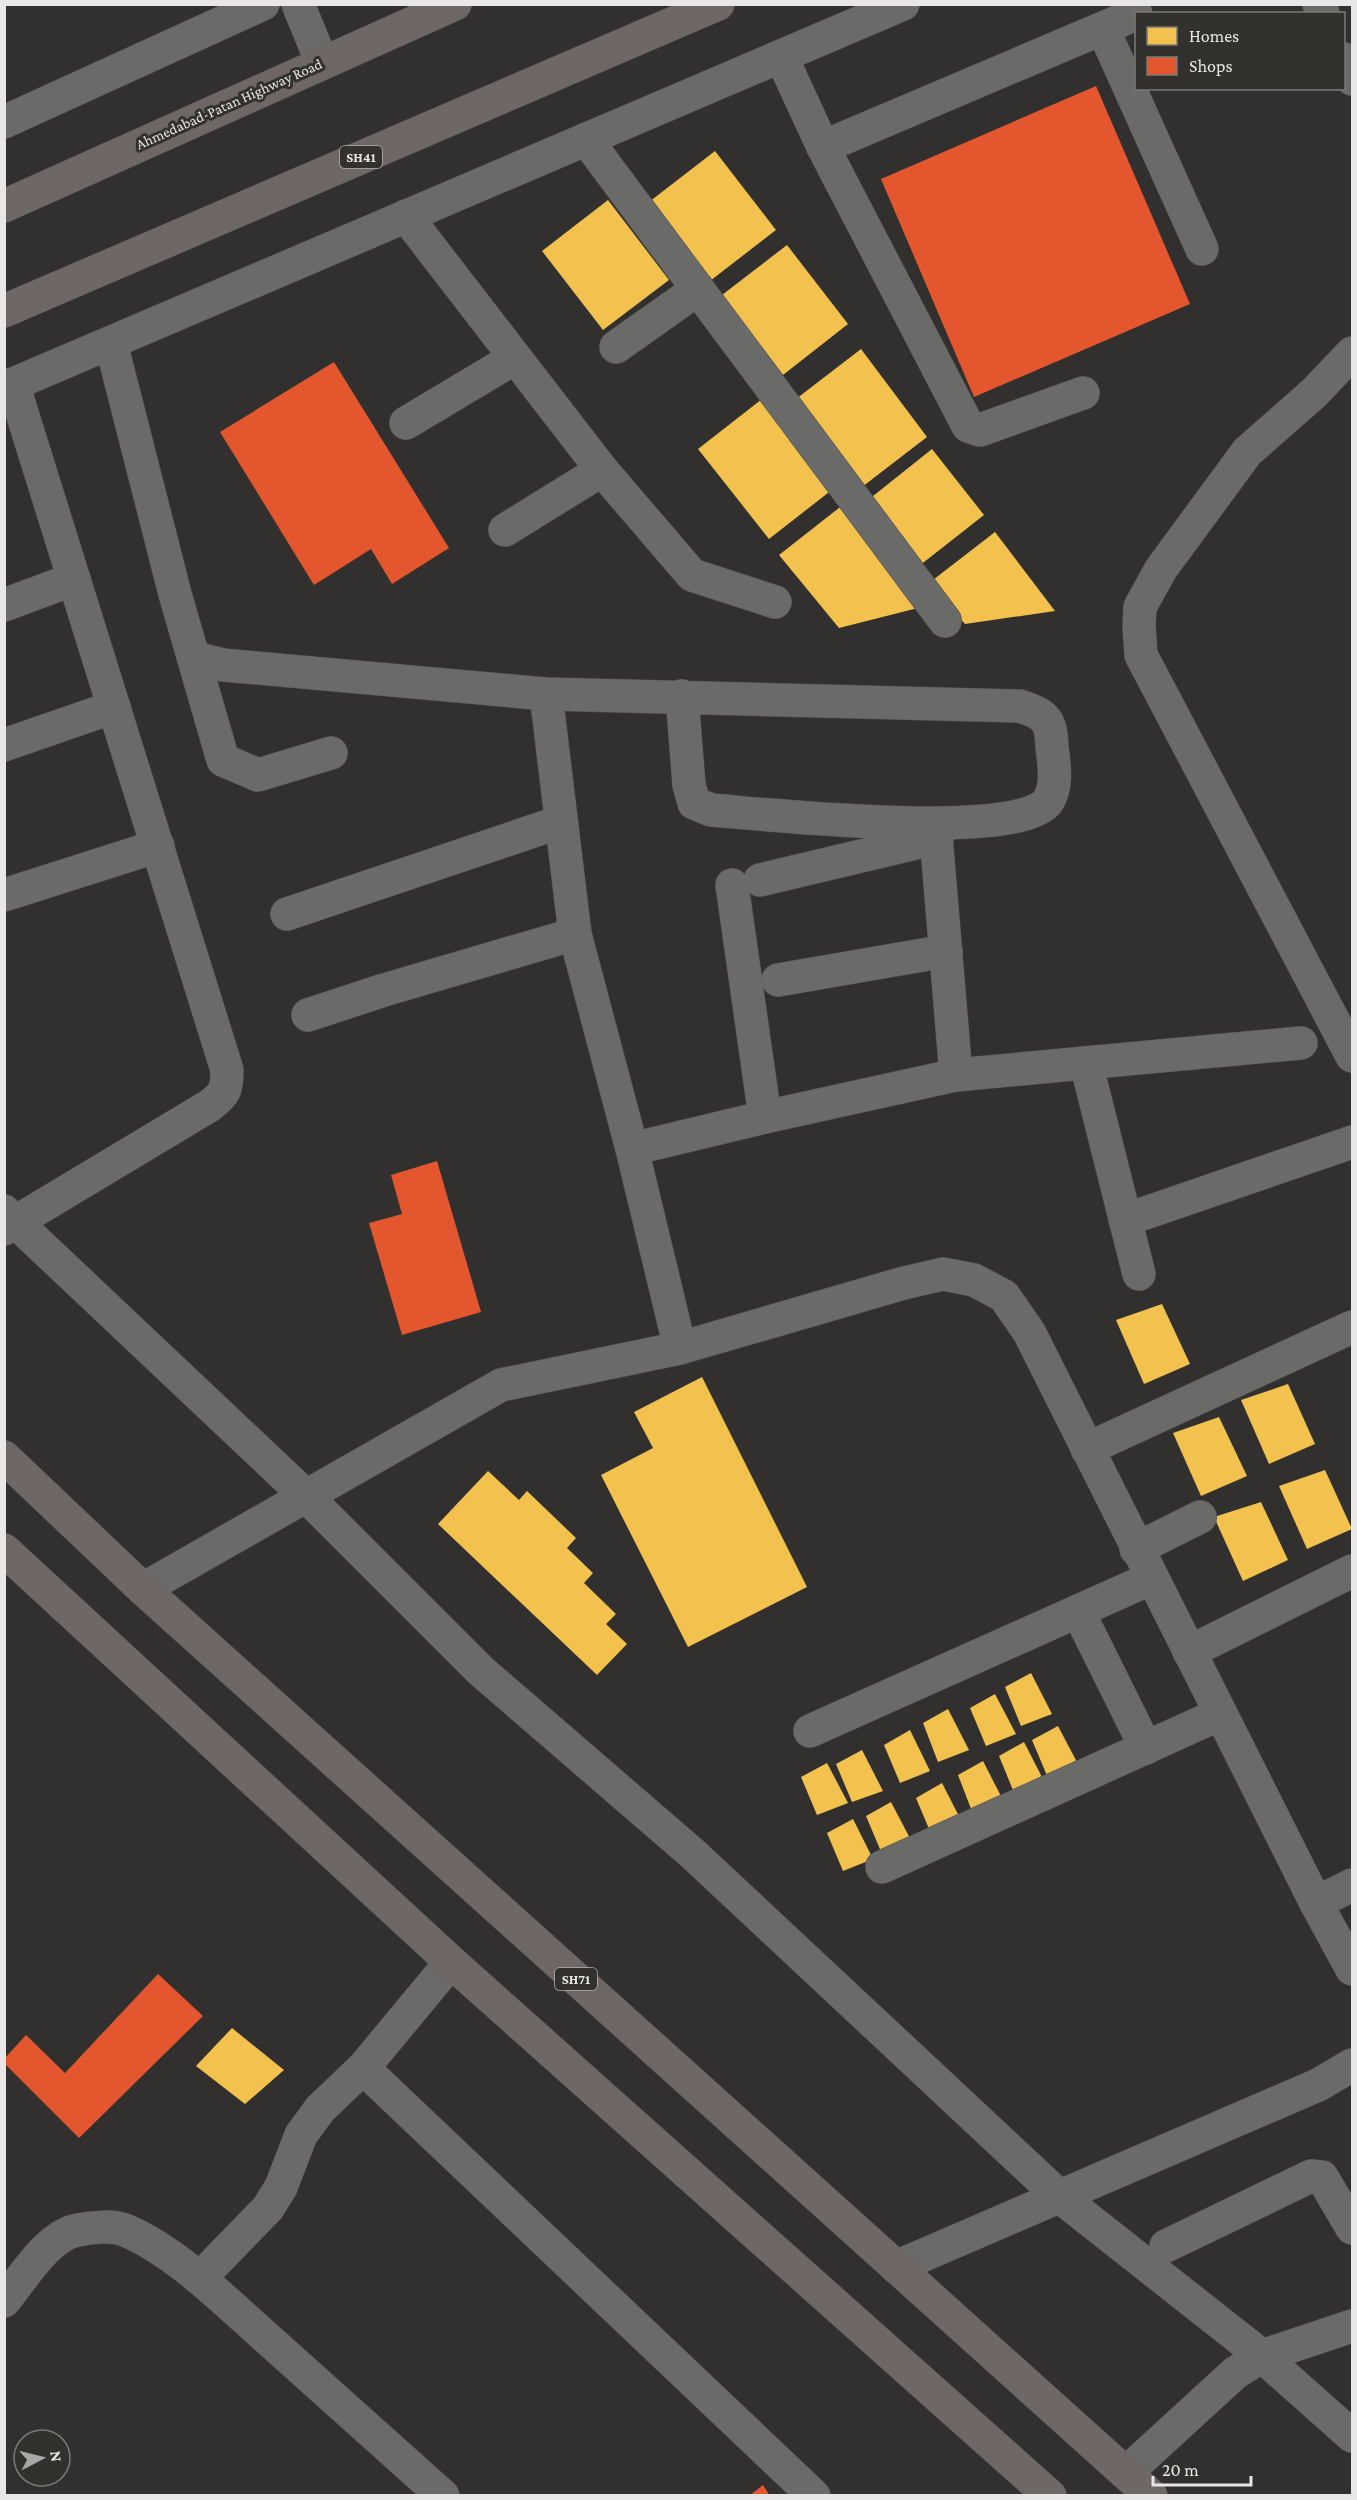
<svg xmlns="http://www.w3.org/2000/svg" width="1357" height="2500" font-family="'Crimson Pro',serif">
  <style>
    .homes { fill: #f2c14e }
    .shops { fill: #e4572e }
    .lines { fill: none; stroke-linecap: round; stroke-linejoin: round }
    .minor-casing { stroke: #4f4e4d; stroke-width: 34 }
    .major-casing { stroke: #4f4e4d; stroke-width: 34 }
    .minor { stroke: #6a6a68; stroke-width: 33 }
    .major { stroke: #6e6766; stroke-width: 33 }
    .labels { text-anchor: middle; dominant-baseline: central; stroke-width: 6; stroke-linejoin: round; paint-order: stroke }
    .shield { fill: #32312e; stroke: #b1b0ae; stroke-width: 1.5 }
    .shield-label { font-size: 14px; font-weight: bold; fill: #e8e7e5 }
    .street-label { font-size: 15px; fill: #e8e7e5; stroke: #32312e }
  </style>
  <rect width="100%" height="100%" fill="#31302f"/>
  <g class="homes">
    <path d="M715,151L776,230L710,281L649,202Z"/>
    <path d="M608,200L669,280L603,330L542,251Z"/>
    <path d="M787,245L848,324L783,375L722,295Z"/>
    <path d="M861,349L927,437L862,487L796,399Z"/>
    <path d="M762,399L833,489L769,539L698,449Z"/>
    <path d="M932,449L984,515L919,566L868,500Z"/>
    <path d="M844,504L918,608L839,628L779,555Z"/>
    <path d="M995,532L1055,611L965,624L929,583Z"/>
    <path d="M1162,1304L1190,1364L1144,1384L1116,1320Z"/>
    <path d="M702,1377L807,1587L688,1647L601,1475L653,1448L634,1412Z"/>
    <path d="M1288,1384L1315,1444L1269,1464L1241,1400Z"/>
    <path d="M1219,1417L1247,1476L1201,1496L1173,1433Z"/>
    <path d="M1325,1470L1352,1529L1307,1549L1279,1486Z"/>
    <path d="M488,1471L519,1500L527,1491L576,1538L567,1548L593,1573L584,1583L616,1614L606,1624L627,1644L597,1675L438,1524Z"/>
    <path d="M1261,1502L1288,1560L1243,1581L1214,1517Z"/>
    <path d="M1031,1673L1052,1714L1021,1726L1005,1687Z"/>
    <path d="M995,1694L1016,1734L986,1746L970,1708Z"/>
    <path d="M948,1709L969,1750L938,1762L923,1723Z"/>
    <path d="M1058,1726L1079,1766L1048,1778L1032,1740Z"/>
    <path d="M910,1730L930,1771L900,1783L884,1745Z"/>
    <path d="M1024,1742L1045,1783L1015,1795L999,1756Z"/>
    <path d="M862,1750L883,1791L852,1802L836,1764Z"/>
    <path d="M983,1761L1004,1802L973,1814L958,1775Z"/>
    <path d="M827,1763L848,1803L817,1815L801,1777Z"/>
    <path d="M942,1783L963,1824L932,1836L916,1798Z"/>
    <path d="M891,1802L912,1842L882,1854L866,1816Z"/>
    <path d="M853,1819L873,1859L843,1871L827,1833Z"/>
    <path d="M232,2028L284,2070L245,2104L196,2066Z"/>
  </g>
  <g class="shops">
    <path d="M1096,86L1190,304L974,397L881,179Z"/>
    <path d="M334,362L449,548L392,584L371,549L314,585L220,432Z"/>
    <path d="M437,1161L481,1312L402,1335L369,1223L402,1214L391,1175Z"/>
    <path d="M158,1974L203,2016L79,2138L5,2064V2058L26,2035L65,2073Z"/>
    <path d="M763,2485L770,2496H749Z"/>
  </g>
  <g class="lines">
    <defs>
      <g id="minor">
        <path d="M298,4L322,63"/>
        <path d="M1319,4L1323,14"/>
        <path d="M1103,29L1202,249"/>
        <path d="M781,56L823,147L1136,14"/>
        <path d="M1344,59L1352,79"/>
        <path d="M4,122L263,4"/>
        <path d="M586,139L945,621"/>
        <path d="M823,147L968,426L980,430L1083,393"/>
        <path d="M406,216L602,470L692,575L775,602"/>
        <path d="M111,343L175,594L223,760L258,775L331,753"/>
        <path d="M616,347L698,289"/>
        <path d="M1352,353L1314,393L1247,452L1161,569L1140,607L1139,626L1141,655L1352,1056"/>
        <path d="M4,388L903,4"/>
        <path d="M406,423L513,359"/>
        <path d="M505,530L602,470"/>
        <path d="M4,605L74,579"/>
        <path d="M195,658L223,665L546,694L1020,706C1046,715 1051,719 1052,747C1054,763 1058,786 1048,801C1020,842 764,814 711,810L694,803L689,785L682,696"/>
        <path d="M546,694L575,934L632,1149L680,1348"/>
        <path d="M4,745L114,707"/>
        <path d="M935,824L956,1075"/>
        <path d="M760,880L937,838"/>
        <path d="M732,885L765,1117"/>
        <path d="M4,895L158,846"/>
        <path d="M287,914L560,822"/>
        <path d="M778,980L946,951"/>
        <path d="M308,1015L384,990L575,934"/>
        <path d="M1086,1063L1139,1274"/>
        <path d="M632,1149L765,1117L956,1075L1301,1043"/>
        <path d="M4,1211L307,1497L481,1671L693,1854L1059,2196L1262,2356L1352,2436"/>
        <path d="M1125,1220L1352,1142"/>
        <path d="M4,1229L209,1106C225,1094 227,1090 227,1070L13,384"/>
        <path d="M1087,1449L1352,1327"/>
        <path d="M1136,1549L1200,1517"/>
        <path d="M143,1589L501,1385L680,1348L904,1283L943,1274L974,1280L1004,1296L1029,1332L1316,1903L1352,1969"/>
        <path d="M1078,1611L1146,1748"/>
        <path d="M1189,1652L1352,1571"/>
        <path d="M810,1731L1152,1578"/>
        <path d="M882,1867L1220,1714"/>
        <path d="M1316,1903L1352,1885"/>
        <path d="M363,2068L814,2496"/>
        <path d="M1166,2246L1311,2176L1322,2177L1352,2228"/>
        <path d="M896,2267L1318,2085L1352,2065"/>
        <path d="M200,2278L268,2208L281,2187L301,2135L320,2109L363,2068L451,1962"/>
        <path d="M4,2301C23,2278 48,2235 78,2230C92,2227 114,2225 127,2231C173,2250 223,2299 260,2332C321,2387 382,2441 443,2496"/>
        <path d="M1126,2473L1235,2373L1262,2356L1352,2326"/>
      </g>
      <g id="major">
        <path d="M4,206L455,4"/>
        <path d="M4,311L718,4"/>
        <path d="M4,1457L143,1589L1151,2496"/>
        <path d="M4,1550L451,1962L1050,2496"/>
      </g>
    </defs>
    <use href="#minor" class="minor-casing"/>
    <use href="#major" class="major-casing"/>
    <use href="#minor" class="minor"/>
    <use href="#major" class="major"/>
  </g>
  <g class="labels">
    <g class="shield">
      <rect x="340" y="146" width="42" height="22" rx="4.5"/>
      <rect x="555" y="1968" width="42" height="22" rx="4.5"/>
    </g>
    <g class="shield-label">
      <text x="361" y="157">SH41</text>
      <text x="576" y="1979">SH71</text>
    </g>
    <g class="street-label">
      <text transform="translate(229 104) rotate(-24)">Ahmedabad-Patan Highway Road</text>
    </g>
  </g>
  <rect width="1357" height="2500" fill="none" stroke="#e8e7e5" stroke-width="12"/>
  <rect x="1135" y="12" width="210" height="78" fill="#32312e" stroke="#7b7a77" stroke-width="1.5"/>
  <rect x="1147" y="27" width="30" height="18" fill="#f2c14e" stroke="#7b7a77" stroke-width="1.5"/>
  <text x="1189" y="42" font-size="18" fill="#e8e7e5">Homes</text>
  <rect x="1147" y="57" width="30" height="18" fill="#e4572e" stroke="#7b7a77" stroke-width="1.5"/>
  <text x="1189" y="72" font-size="18" fill="#e8e7e5">Shops</text>
  <g transform="translate(42 2458) rotate(83)"><circle r="28" fill="#32312e" stroke="#7b7a77" stroke-width="1.5"/>
  <path d="M0-4.5L10 22L0 15L-10 22Z" fill="#a8a7a5"/>
  <text y="-9" font-size="16" font-weight="bold" text-anchor="middle" fill="#e8e7e5">N</text>
  </g>
  <path d="M1153 2476v9h98v-9" fill="none" stroke="#e8e7e5" stroke-width="3"/>
  <text x="1162" y="2476" font-size="18" fill="#e8e7e5" stroke="#32312e" stroke-width="4.5" paint-order="stroke">20 m</text>
</svg>
